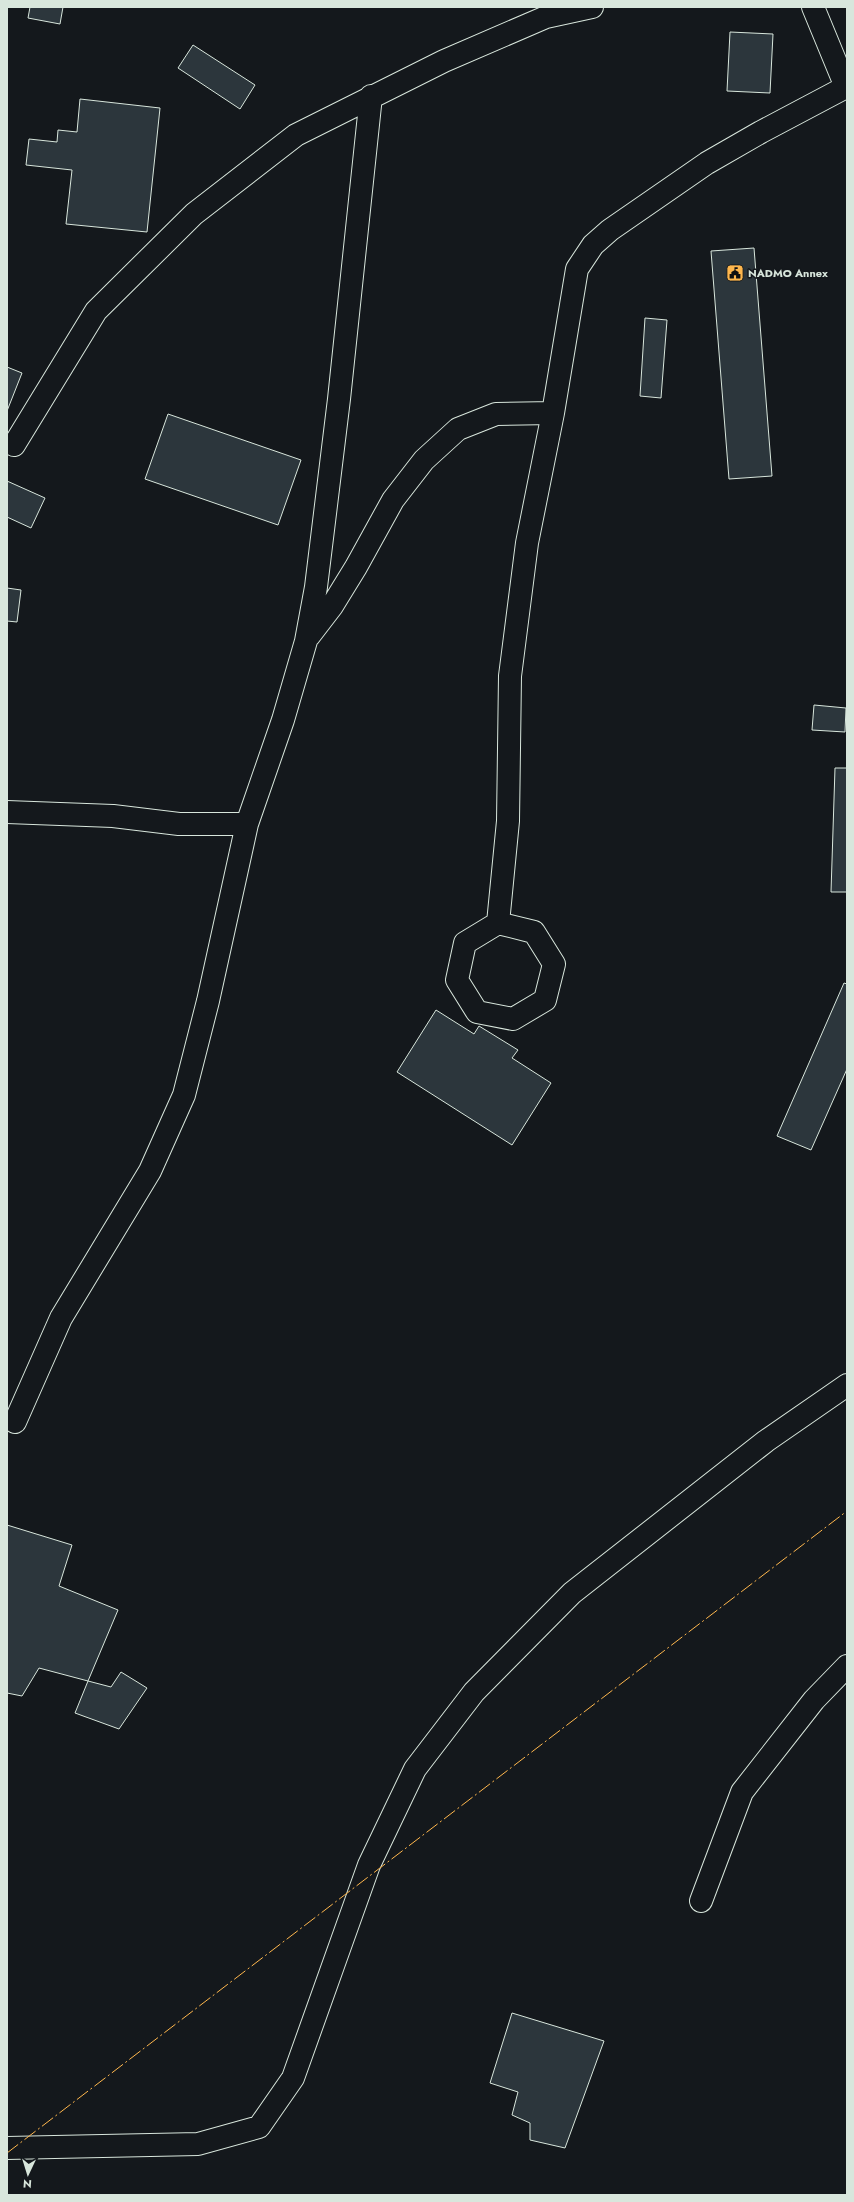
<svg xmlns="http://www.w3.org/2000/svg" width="854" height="2202" font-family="Jost,sans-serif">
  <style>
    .building { fill: #2c363c; stroke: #d8e6dc }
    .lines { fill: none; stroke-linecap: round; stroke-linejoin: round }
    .minor-casing { stroke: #d8e6dc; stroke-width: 24 }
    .minor { stroke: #14181c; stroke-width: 22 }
    .power { stroke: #ffb74d; stroke-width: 1; stroke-dasharray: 14 3 2 3; stroke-linecap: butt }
    .labels { text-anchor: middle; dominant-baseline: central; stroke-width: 3; stroke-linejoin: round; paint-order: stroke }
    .poi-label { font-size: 11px; font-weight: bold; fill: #d8e6dc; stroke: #14181c; text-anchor: start }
  </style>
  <rect width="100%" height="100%" fill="#14181c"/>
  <path class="building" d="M30 7H63L60 24 28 18Z
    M730 32 773 34 770 93 727 91Z
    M193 45 255 85 240 109 178 68Z
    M80 99 160 108 147 232 66 224 72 170 26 165 29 139 57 142 58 130 77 132Z
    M754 248 772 476 729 479 711 251Z
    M645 318 667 320 661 398 640 396Z
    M7 367 22 373 7 411Z
    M168 414 301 460 278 525 145 479Z
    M7 481 45 498 31 528 7 517Z
    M7 588 21 590 17 622 7 621Z
    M814 705 846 708 845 732 812 730Z
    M835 768H847V892H831Z
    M844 983 847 984V1069L811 1150 777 1136Z
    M436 1010 474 1034 479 1026 518 1050 512 1058 551 1083 512 1145 397 1072Z
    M7 1525 72 1545 59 1586 118 1610 88 1681 39 1668 22 1696 7 1693Z
    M121 1672 147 1688 119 1729 75 1713 88 1681 111 1687Z
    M512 2013 604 2041 565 2148 530 2140V2123L512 2115 518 2092 490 2083Z"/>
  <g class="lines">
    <g class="minor-casing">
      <path id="minor" d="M14 445 96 311 194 214 296 135 444 61 546 17 592 7
        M309 636 332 606 356 567 393 500 424 460 458 429 496 414 553 413
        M7 812 113 816 179 824H247L283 720 306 641 316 587 339 399 371 96
        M498 923 508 821 510 676 527 543 553 413 577 269 593 245 610 230 707 163 761 132 846 87 813 7
        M498 923 534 932 554 964 545 1000 513 1019 477 1012 457 980 465 943Z
        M15 1422 61 1318 150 1171 184 1095 208 1001 247 824
        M701 1901 742 1792 814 1700 847 1666
        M7 2148 198 2144 259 2127 293 2078 369 1865 415 1769 474 1692 572 1593 766 1441 847 1385"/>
    </g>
    <use href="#minor" class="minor"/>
    <path class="power" d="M7 2153 847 1511"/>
  </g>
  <defs>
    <g id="civic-square" transform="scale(0.9)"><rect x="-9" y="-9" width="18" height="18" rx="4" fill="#ffb74d" stroke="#14181c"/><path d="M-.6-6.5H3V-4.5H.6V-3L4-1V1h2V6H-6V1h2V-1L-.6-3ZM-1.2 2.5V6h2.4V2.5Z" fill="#111"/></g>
  </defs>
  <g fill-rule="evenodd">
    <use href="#civic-square" x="735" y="273"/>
  </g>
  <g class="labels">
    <g class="poi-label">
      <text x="748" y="273">NADMO Annex</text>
    </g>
  </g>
  <rect width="854" height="2202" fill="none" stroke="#d8e6dc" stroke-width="16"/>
  <g transform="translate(28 2174) rotate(184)" stroke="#14181c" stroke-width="3" paint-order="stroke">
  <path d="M0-3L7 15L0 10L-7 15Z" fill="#d8e6dc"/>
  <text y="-6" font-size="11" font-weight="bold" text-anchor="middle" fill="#d8e6dc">N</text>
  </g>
</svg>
